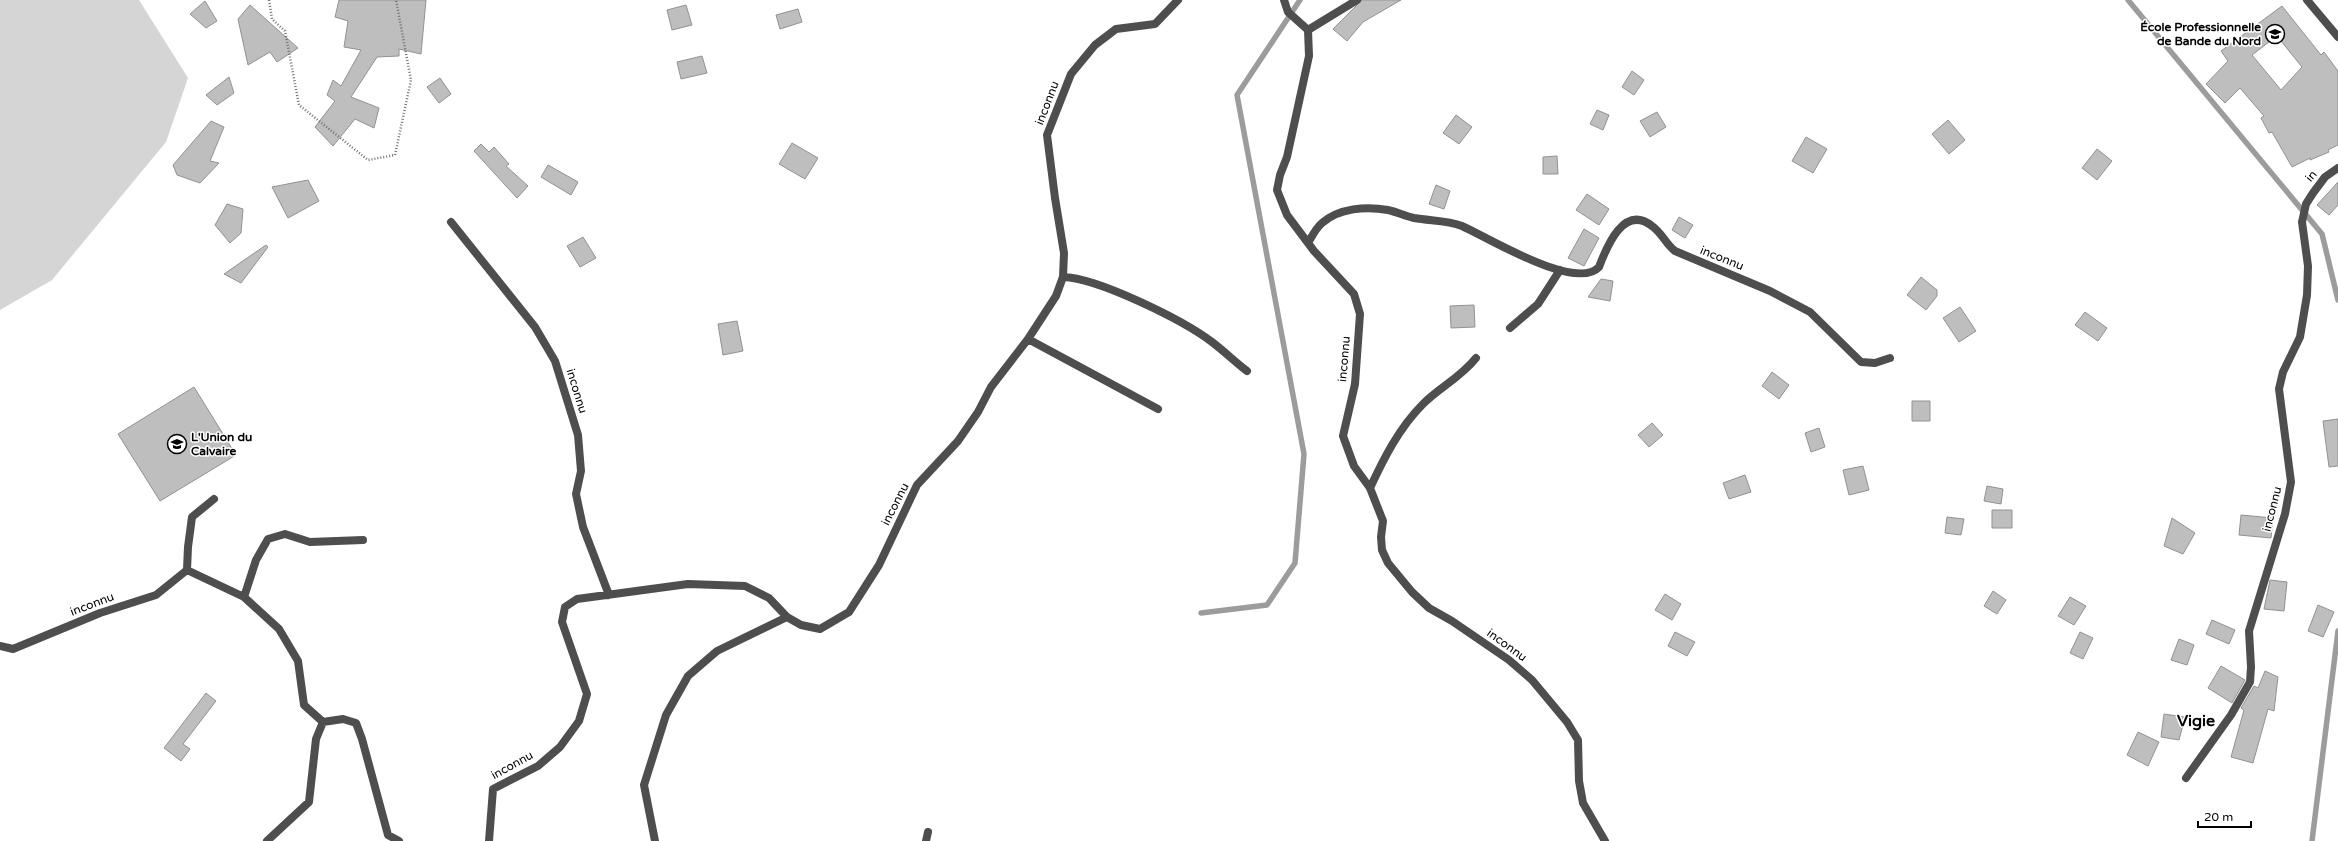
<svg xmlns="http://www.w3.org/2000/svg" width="2338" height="841" font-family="'Varela Round',sans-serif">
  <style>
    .green { fill: #d5d5d5 }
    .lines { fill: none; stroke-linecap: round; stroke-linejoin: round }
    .stream { stroke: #9c9c9c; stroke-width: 5.5 }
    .building { fill: #bebebe; stroke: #929292; fill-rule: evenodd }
    .path { stroke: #707070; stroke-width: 2.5; stroke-dasharray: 1 2; stroke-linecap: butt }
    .minor { stroke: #4e4e4e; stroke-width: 8 }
    .tertiary { stroke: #4e4e4e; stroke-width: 8 }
    .labels { text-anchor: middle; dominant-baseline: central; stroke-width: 3; stroke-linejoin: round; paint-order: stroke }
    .poi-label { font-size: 12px; font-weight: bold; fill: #000; stroke: #fff; text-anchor: end }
    .street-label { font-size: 12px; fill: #000; stroke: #fff }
    .district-label { font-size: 16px; font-weight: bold; fill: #000; stroke: #fff }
  </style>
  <rect width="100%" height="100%" fill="#fff"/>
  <path class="green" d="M0 0H139L188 78 166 142 52 280 0 310Z"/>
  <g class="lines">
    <path class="stream" d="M2128 0 2322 234 2338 300
      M1201 613 1267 605 1295 563 1304 454 1237 95 1300 0
      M2312 841 2338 631"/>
  </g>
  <path class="building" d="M339 0H426L421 54 399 49V56L377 57 351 97 379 108 374 128 355 119 333 146 315 127 335 101 327 95 333 80 341 86 361 50 344 47 348 21 335 17Z
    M1362 0H1401L1363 22 1347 41 1333 29Z
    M205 1 217 21 206 28 190 14Z
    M250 5 298 48 277 62 270 52 248 65 238 19Z
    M686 5 692 25 672 30 667 10Z
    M2282 6 2321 55 2324 52 2338 71V145L2328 150 2329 152 2310 160V158L2292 167 2272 132 2269 133 2261 118 2264 116 2240 88 2225 103 2206 84 2228 61 2221 51ZM2277 36 2302 67 2281 90 2252 55Z
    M798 9 802 22 780 29 776 15Z
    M702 56 707 73 681 79 677 62Z
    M1632 71 1644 80 1634 95 1622 87Z
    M229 77 234 93 217 105 206 95Z
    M440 78 451 94 439 103 427 87Z
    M1597 110 1609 115 1603 130 1590 124Z
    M1657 112 1666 127 1650 137 1640 121Z
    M1456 115 1472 127 1459 144 1443 133Z
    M1948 120 1965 140 1949 154 1932 134Z
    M211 121 224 127 210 161 219 163 200 183 177 175 173 165Z
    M1806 137 1827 149 1813 173 1792 161Z
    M792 143 818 158 805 179 779 164Z
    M481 144 489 152 494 147 509 164 506 166 528 186 517 198 474 151Z
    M2097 149 2112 161 2097 180 2082 168Z
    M1557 156 1558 174H1543V157Z
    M548 165 578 182 571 195 541 177Z
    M308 180 319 201 288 218 272 187Z
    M2338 182V205L2329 215 2317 205Z
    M1436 185 1450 191 1444 209 1429 204Z
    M1587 194 1609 209 1599 225 1576 210Z
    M227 204 243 209 241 233 230 243 215 225Z
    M1679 217 1693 225 1685 238 1672 230Z
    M1584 229 1599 238 1584 266 1568 258Z
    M583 237 596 258 580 267 567 246Z
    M266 245 268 247 241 283 224 274Z
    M1921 277 1937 290V296L1926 310 1907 295Z
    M1601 279 1613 281 1610 301 1588 297Z
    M1474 305 1475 327 1451 328 1450 306Z
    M1960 307 1976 331 1959 342 1943 318Z
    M2085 312 2107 328 2098 341 2075 325Z
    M737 321 743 351 723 355 718 324Z
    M1772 372 1789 385 1779 399 1762 386Z
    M194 387 236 455 160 501 118 434Z
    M1912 401H1930V421H1912Z
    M2338 419V466L2329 467 2323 421Z
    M1652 423 1663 435 1649 447 1638 435Z
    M1819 428 1825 447 1811 452 1805 433Z
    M1863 466 1869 490 1849 495 1843 470Z
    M1745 475 1751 492 1729 499 1723 483Z
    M1987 486 2003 489 2001 504 1984 501Z
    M1992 510H2012V528H1992Z
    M2241 515 2273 518 2271 538 2239 535Z
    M1947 517 1964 519 1961 535 1945 533Z
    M2172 518 2195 533 2183 554 2164 546Z
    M2270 580 2287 582 2284 611 2264 609Z
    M1993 591 2006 600 1997 614 1984 606Z
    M1665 594 1681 604 1672 620 1655 610Z
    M2070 597 2086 606 2074 625 2058 616Z
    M2318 605 2334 612 2323 637 2308 631Z
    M2212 620 2235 630 2229 644 2206 634Z
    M1675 632 1695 642 1687 656 1668 646Z
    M2080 632 2093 638 2083 659 2070 653Z
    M2179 639 2194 645 2187 665 2171 660Z
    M2221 666 2245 680 2232 703 2208 688Z
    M2265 671 2278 677 2274 711 2268 709 2253 763 2231 757 2244 710 2241 708 2254 686 2258 688Z
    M206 693 216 701 183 744 190 749 181 761 164 748Z
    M2164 714 2185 717 2179 740 2161 737Z
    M2138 732 2159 742 2148 766 2127 755Z"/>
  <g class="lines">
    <path class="path" d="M269 0 272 19 285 31 299 105 368 160 395 155 411 80 396 0"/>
    <path class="minor" d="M1284 0 1288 12 1308 30 1309 56 1287 157 1280 175 1277 190 1287 215 1314 251 1354 294 1360 314 1355 384 1343 436 1354 466 1370 488 1383 521 1381 537 1382 550 1388 563 1412 592 1429 608 1452 621 1509 660 1532 680 1567 722 1578 740 1579 781 1583 803 1605 841
      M1308 30 1357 0
      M451 222 535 327 555 361 578 435 581 471 576 494 583 527 609 595
      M1308 243C1312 236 1316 228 1322 223 1339 208 1366 206 1388 210 1397 212 1405 216 1414 218 1431 221 1447 220 1462 226 1487 237 1576 292 1599 267 1607 246 1624 204 1652 226 1662 233 1666 244 1675 251L1770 291 1810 312 1861 362 1875 363 1890 358
      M1063 277C1098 278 1183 320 1212 342 1224 351 1235 362 1247 371
      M1510 328 1538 304 1560 270
      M1028 339 1158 409
      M1370 488C1384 458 1399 428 1423 404 1440 387 1460 378 1476 358
      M187 570 244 597 279 629 298 661 304 705 323 722
      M244 597 256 560 268 539 285 534 310 542 363 540
      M0 646 13 649 100 613 156 595 187 570 188 547 192 517 214 499
      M2186 778 2231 715 2250 682 2251 667 2249 631 2285 514 2291 482 2279 389 2283 372 2300 337 2307 295 2308 266 2302 222 2306 204 2313 193 2325 177 2338 168
      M267 841 309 802 316 739 323 722 343 719 356 723 362 739 388 835 399 841
      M489 841 493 789 538 766 560 747 579 721 587 694 562 622 565 607 577 599 688 584 745 586 769 598 787 617 801 625 820 629 849 612 879 565 917 485 958 441 978 412 991 387 1028 339 1056 296 1063 277 1064 253 1055 198 1047 135 1071 74 1095 45 1116 29 1155 24 1178 0
      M655 841 644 785 666 715 688 676 717 651 787 617
      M926 841 928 832"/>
    <path class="tertiary" d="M2307 0 2338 37"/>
  </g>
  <defs>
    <g id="school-ring" transform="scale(1)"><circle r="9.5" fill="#fff" stroke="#000" stroke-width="1.5"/><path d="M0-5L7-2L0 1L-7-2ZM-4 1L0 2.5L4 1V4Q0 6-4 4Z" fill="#000"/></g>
  </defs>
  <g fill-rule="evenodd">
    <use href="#school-ring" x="2275" y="34"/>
    <use href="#school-ring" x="177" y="444"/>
  </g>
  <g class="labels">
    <g class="poi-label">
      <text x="2261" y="27">École Professionnelle<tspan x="2261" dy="14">de Bande du Nord</tspan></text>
      <text x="191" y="437" text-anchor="start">L'Union du<tspan x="191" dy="14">Calvaire</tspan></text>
    </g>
    <g class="street-label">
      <text transform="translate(1047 103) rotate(-69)">inconnu</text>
      <text transform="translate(2311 176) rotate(-50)">in</text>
      <text transform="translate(1722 258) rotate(22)">inconnu</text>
      <text transform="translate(1344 359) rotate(-85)">inconnu</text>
      <text transform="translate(577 391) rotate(73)">inconnu</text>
      <text transform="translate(895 504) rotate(-63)">inconnu</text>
      <text transform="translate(2272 509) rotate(-76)">inconnu</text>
      <text transform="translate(92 604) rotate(-21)">inconnu</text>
      <text transform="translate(1507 645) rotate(36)">inconnu</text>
      <text transform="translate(512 765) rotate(-29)">inconnu</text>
    </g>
    <g class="district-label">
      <text x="2196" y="721">Vigie</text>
    </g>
  </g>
  <path d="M2198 821v6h53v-6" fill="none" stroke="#000000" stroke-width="2"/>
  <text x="2204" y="821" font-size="12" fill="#000000" stroke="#ffffff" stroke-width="3" paint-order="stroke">20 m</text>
</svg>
